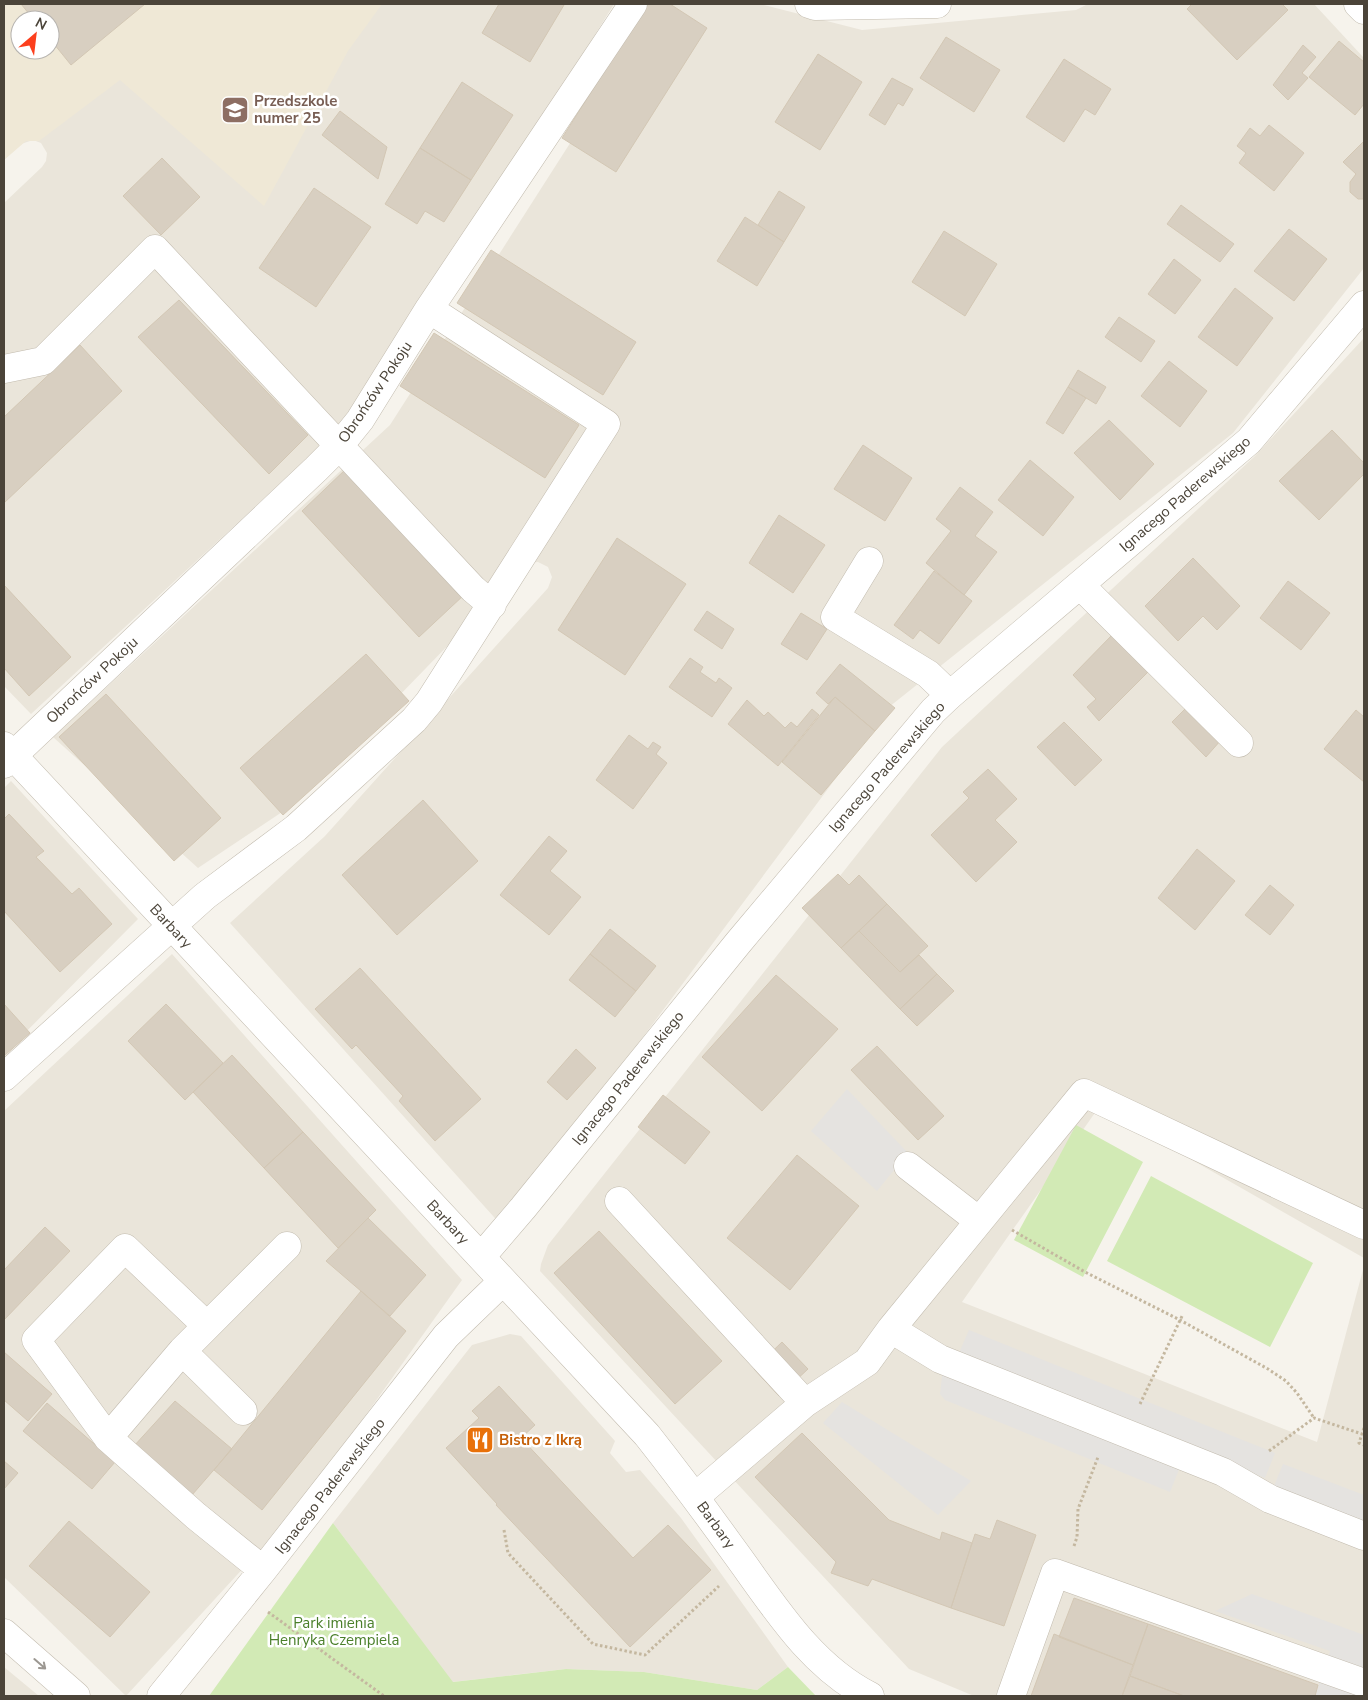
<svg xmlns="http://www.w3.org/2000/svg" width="1368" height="1700" font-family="'Nunito Sans',sans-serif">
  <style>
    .residential { fill: #eae5da; fill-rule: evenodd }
    .education { fill: #efe8d6; fill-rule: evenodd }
    .green { fill: #d2eab5 }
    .parking { fill: #e5e3e0 }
    .building { fill: #d8cfc1; stroke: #d3c7b4 }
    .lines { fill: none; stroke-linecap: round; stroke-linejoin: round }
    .minor-casing { stroke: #c2bbae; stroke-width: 29 }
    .path { stroke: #c4b79f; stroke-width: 3; stroke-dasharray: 2.5 2.5; stroke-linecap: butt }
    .minor { stroke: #fff; stroke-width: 28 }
    .oneway { stroke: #9c9892 }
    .labels { text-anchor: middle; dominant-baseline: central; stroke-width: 5; stroke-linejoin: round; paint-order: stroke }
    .education-label { font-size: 15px; font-weight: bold; fill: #785e54; stroke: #fff; text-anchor: start }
    .street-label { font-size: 15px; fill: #4b4439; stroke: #fff }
    .food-label { font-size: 15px; font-weight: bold; fill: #c56008; stroke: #fff; text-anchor: start }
    .park-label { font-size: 15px; fill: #4a7f2a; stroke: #fff }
  </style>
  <rect width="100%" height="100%" fill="#f6f3ec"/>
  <path class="residential" d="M4 4H614L365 405 31 714 4 686V203L42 167 46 161 47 153 41 143 33 140 21 144 4 160ZM20 20H50V50H20Z
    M659 4H760L862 30 1076 10 1088 4H1314L1364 58V268L1233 433 889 707 502 1226 230 923 325 836 548 588 552 577 548 567 538 562 531 563 524 567 294 804 198 868 53 737 390 425Z
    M1364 338V1258L1099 1107 962 1302 1317 1442 1364 1266V1696H974L909 1669 540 1271 541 1264 548 1245 942 747 1255 456Z
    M11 781 138 919 4 1054V788Z
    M172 954 462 1280 303 1503 126 1696 4 1577V1111Z
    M510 1334 521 1336 615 1441 610 1453 626 1472 640 1470 681 1518 788 1667 757 1690 644 1672 566 1669 452 1682 333 1523 472 1345Z
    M4 1667 39 1696H4Z"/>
  <path class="education" d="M4 4H382L348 51 264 206 120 80 39 141H26L4 160ZM20 20H50V50H20Z"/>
  <path class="green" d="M1076 1125 1143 1162 1083 1277 1014 1240Z
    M1151 1176 1313 1263 1270 1347 1107 1261Z
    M333 1523 453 1682 566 1669 644 1672 757 1690 788 1667 816 1696H209Z"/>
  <path class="parking" d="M847 1089 908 1153 877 1191 811 1131Z
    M969 1330 1275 1453 1265 1478 958 1355Z
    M943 1369 1180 1467 1170 1492 945 1400 940 1394Z
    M842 1402 971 1481 938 1515 823 1423Z
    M1283 1464 1364 1495V1522L1274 1486Z
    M1252 1594 1364 1635V1696H1315L1330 1651 1215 1611Z"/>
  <path class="building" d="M21 4H145L71 65 50 39V20H34Z
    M499 4H562L564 5 530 62 482 33Z
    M647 4H670L707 28 616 172 562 138Z
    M1192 4H1282L1288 10 1237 60 1187 9Z
    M946 37 1000 70 974 112 920 78Z
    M1339 41 1364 62V104L1355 115 1309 77Z
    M1303 45 1316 57 1302 73 1308 78 1288 100 1273 85Z
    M818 54 862 82 820 150 775 122Z
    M1064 59 1111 89 1095 115 1085 109 1064 142 1026 117Z
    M892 78 913 89 903 106 898 103 885 125 869 115Z
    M462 82 513 115 471 180 420 148Z
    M340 111 387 147 378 179 322 135Z
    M1269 125 1304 153 1274 191 1239 163 1246 153 1237 146 1250 128 1260 136Z
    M1364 141V199H1358L1350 192V182L1356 174 1343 162Z
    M420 148 471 180 444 222 425 211 417 224 385 204Z
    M162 158 200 197 161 235 123 196Z
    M314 188 371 227 316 307 259 268Z
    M779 191 805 207 784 242 758 225Z
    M1181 205 1234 244 1220 262 1167 224Z
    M745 217 784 242 757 286 717 261Z
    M1289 229 1327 259 1294 301 1254 271Z
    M944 231 997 264 965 316 912 282Z
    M491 250 636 342 603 395 457 303Z
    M1174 259 1201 280 1175 314 1148 294Z
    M1235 288 1273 318 1237 366 1198 337Z
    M179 300 308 435 269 474 138 337Z
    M1119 317 1155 341 1141 362 1105 337Z
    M434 333 579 425 545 478 400 386Z
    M80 345 122 391 4 503V417Z
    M1169 361 1207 391 1180 427 1141 396Z
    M1078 370 1106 387 1096 404 1068 387Z
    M1068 387 1086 398 1063 434 1046 423Z
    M1109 420 1154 464 1120 500 1074 453Z
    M1332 430 1364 463V474L1319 520 1279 481Z
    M863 445 912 478 885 521 834 489Z
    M1030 460 1074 497 1043 536 998 500Z
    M347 468 465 594 419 637 302 511Z
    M960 487 993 512 975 536 997 552 964 595 926 563 951 531 936 519Z
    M779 515 825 545 793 593 749 563Z
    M617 538 686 584 625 675 558 630Z
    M1193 558 1240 606 1217 630 1203 616 1178 641 1145 606Z
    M934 571 972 601 939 644 920 630 913 639 894 625Z
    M1288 581 1330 613 1301 650 1260 618Z
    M4 585 71 657 29 696 4 668Z
    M707 611 734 629 722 649 694 630Z
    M801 613 827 629 807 660 781 644Z
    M1113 634 1149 671 1099 721 1087 707 1096 699 1073 675Z
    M366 654 409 701 283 815 240 768Z
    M690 658 703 667 700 672 716 683 719 678 732 688 712 717 669 687Z
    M840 664 895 708 875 731 835 697 828 704 816 693Z
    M106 694 221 818 174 861 59 737Z
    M835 697 875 731 821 795 782 762Z
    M747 700 764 716 768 712 785 728 791 722 797 727 812 709 819 715 778 766 728 724Z
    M1189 705 1221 740 1206 757 1172 722Z
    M1356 710 1364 717V782L1324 749Z
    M1064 722 1102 760 1075 786 1037 747Z
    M629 735 648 749 653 742 661 747 656 754 667 763 633 809 596 780Z
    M988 769 1017 799 995 820 1017 842 976 882 931 835 969 798 963 792Z
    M423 800 478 861 397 935 342 875Z
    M9 814 44 851 36 857 72 894 79 888 112 924 60 972 4 911V819Z
    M549 836 567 851 550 871 581 897 549 935 500 895Z
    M1197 849 1235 881 1195 930 1158 898Z
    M838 874 849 885 859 875 887 904 841 948 802 908Z
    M1270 885 1294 905 1270 935 1245 915Z
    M887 904 928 946 900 972 859 931Z
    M610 929 656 966 636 991 590 954Z
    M859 931 900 972 919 955 937 974 900 1009 841 948Z
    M590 954 636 991 615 1017 569 980Z
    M360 968 481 1099 435 1141 399 1101 403 1096 356 1045 352 1049 315 1009Z
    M937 974 954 991 917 1026 900 1009Z
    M776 975 838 1029 762 1111 702 1057Z
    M4 1004 30 1033 4 1056Z
    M166 1004 223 1063 185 1100 128 1041Z
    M877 1046 944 1116 918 1140 851 1070Z
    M576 1049 596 1068 567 1100 547 1082Z
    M232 1055 303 1132 264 1168 193 1092Z
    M663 1095 710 1132 685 1164 638 1127Z
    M303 1132 376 1210 338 1248 264 1168Z
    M797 1155 859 1206 790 1290 727 1238Z
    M368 1218 426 1275 390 1316 326 1261Z
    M45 1227 70 1251 4 1320V1270Z
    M599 1231 722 1361 675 1404 554 1273Z
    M361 1291 406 1331 262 1510 214 1470Z
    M782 1342 808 1369 779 1396 754 1369Z
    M4 1352 52 1394 28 1421 4 1400Z
    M499 1386 535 1425 521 1438 633 1558 668 1525 711 1570 630 1647 496 1505 497 1504 446 1448 479 1418 472 1411Z
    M175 1401 232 1449 192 1495 134 1446Z
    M47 1403 115 1462 92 1489 23 1431Z
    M802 1433 889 1520 940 1540 942 1532 972 1543 951 1608 872 1579 868 1586 831 1573 836 1562 755 1477Z
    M4 1461 18 1473 4 1489Z
    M997 1520 1036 1535 1004 1626 951 1608 975 1534 990 1539Z
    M69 1521 150 1592 110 1637 29 1566Z
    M1074 1598 1148 1624 1133 1665 1059 1637Z
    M1148 1624 1318 1685 1315 1696H1184L1130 1676Z
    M1054 1634 1133 1665 1122 1696H1031Z
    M1130 1676 1184 1696H1122Z"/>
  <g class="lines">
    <g class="minor-casing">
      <path id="minor" d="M809 4 815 6 937 4
        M1358 4 1364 10
        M4 369 43 361 155 249 473 589 492 605
        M869 561 835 617 928 674 950 695
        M1080 585 1239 743
        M4 746 647 1435C677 1473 706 1512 734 1551 773 1604 809 1665 870 1696
        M4 764 316 469 339 446 360 420 429 309 633 4
        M4 1077 205 896 296 828 414 720 429 702 606 424 429 309
        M908 1166 979 1221
        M619 1201 805 1403
        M481 1257 523 1208 738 943 933 711 950 695 1249 441 1364 305
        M207 1326 125 1248 36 1340 108 1438 196 1516 263 1570
        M891 1329 940 1359 1223 1472 1270 1499 1364 1536
        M243 1411 182 1351 287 1246
        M108 1438 182 1351
        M695 1497 805 1403 867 1362 891 1329 1084 1093 1364 1225
        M4 1633 76 1696
        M161 1696 263 1570 446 1336 503 1281
        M1011 1696 1055 1573 1364 1683"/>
    </g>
    <path class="path" d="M1012 1230 1085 1272 1180 1320 1268 1369 1286 1381 1297 1393 1314 1418
      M1140 1404 1183 1314
      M1364 1428 1359 1443 1364 1445
      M1269 1451 1314 1418 1362 1434
      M504 1530 508 1553 593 1644 645 1655 719 1586
      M1074 1546 1077 1537 1078 1509 1098 1457
      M268 1612 384 1696"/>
    <use href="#minor" class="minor"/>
  </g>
  <defs><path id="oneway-shaft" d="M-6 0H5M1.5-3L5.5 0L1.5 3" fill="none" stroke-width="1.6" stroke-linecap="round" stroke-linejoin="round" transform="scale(1.25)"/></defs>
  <use class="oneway" href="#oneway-shaft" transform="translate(40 1664) rotate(41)"/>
  <defs>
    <g id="school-square" transform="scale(1.4375)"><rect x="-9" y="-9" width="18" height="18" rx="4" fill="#8d6e63" stroke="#fff"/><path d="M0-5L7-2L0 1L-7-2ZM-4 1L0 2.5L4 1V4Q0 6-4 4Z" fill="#fff"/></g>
    <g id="restaurant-square" transform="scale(1.4375)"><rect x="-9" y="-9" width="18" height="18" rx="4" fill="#e8710a" stroke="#fff"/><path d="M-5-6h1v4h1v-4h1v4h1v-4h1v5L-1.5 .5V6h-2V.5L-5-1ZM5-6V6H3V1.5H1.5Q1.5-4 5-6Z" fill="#fff"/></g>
  </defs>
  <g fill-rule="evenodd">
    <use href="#school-square" x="235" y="110"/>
    <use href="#restaurant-square" x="480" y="1440"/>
  </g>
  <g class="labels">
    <g class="education-label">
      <text x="254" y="101">Przedszkole<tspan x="254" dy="17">numer 25</tspan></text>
    </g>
    <g class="street-label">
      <text transform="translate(375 392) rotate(-56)">Obrońców Pokoju</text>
      <text transform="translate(1185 494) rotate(-41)">Ignacego Paderewskiego</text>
      <text transform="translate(92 680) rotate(-43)">Obrońców Pokoju</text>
      <text transform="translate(887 767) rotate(-49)">Ignacego Paderewskiego</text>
      <text transform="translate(171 926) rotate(47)">Barbary</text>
      <text transform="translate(628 1078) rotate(-51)">Ignacego Paderewskiego</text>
      <text transform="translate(448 1222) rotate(47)">Barbary</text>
      <text transform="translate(330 1486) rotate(-52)">Ignacego Paderewskiego</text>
      <text transform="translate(716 1525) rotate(54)">Barbary</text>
    </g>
    <g class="food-label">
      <text x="499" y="1440">Bistro z Ikrą</text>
    </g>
    <g class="park-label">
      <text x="334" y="1623">Park imienia<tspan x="334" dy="17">Henryka Czempiela</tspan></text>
    </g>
  </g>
  <rect width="1368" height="1700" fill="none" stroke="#4b4439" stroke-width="10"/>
  <g transform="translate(35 35) rotate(28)"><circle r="24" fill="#ffffff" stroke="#b7b4b0"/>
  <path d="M0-4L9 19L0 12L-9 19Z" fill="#fc3f1d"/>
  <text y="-8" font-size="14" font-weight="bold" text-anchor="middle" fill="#4b4439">N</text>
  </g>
</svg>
